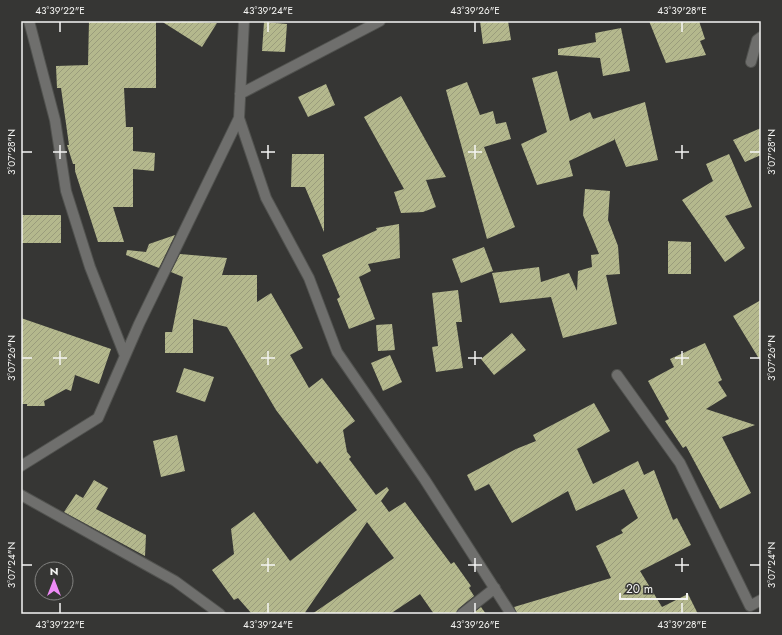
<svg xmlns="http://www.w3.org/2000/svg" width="782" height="635" font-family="Jost,sans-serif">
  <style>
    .building { fill: url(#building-hatch) }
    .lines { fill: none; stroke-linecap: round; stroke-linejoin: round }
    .minor-casing { stroke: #51524f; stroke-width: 12 }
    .minor { stroke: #6f6f6d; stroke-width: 10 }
    .ticks { fill: none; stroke: #f5f5f3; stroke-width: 1.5 }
    .neatline { fill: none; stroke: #f5f5f3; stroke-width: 1.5 }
    .ticks-label { font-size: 10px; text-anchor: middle; fill: #f5f5f3 }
  </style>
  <defs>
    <pattern id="building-hatch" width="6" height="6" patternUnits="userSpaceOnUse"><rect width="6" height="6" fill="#b4b88d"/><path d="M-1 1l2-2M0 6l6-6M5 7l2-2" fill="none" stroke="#9a9c7c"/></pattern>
  </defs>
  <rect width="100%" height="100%" fill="#363634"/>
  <path class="building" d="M89 21H156V88H124L126 127H133V151L155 153 154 171 133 169V207H113L124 242H98L75 171V164H73L67 145H69L61 88H57L56 66 88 65Z
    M161 21H168L217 23 202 47Z
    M480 21H508L511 40 483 44Z
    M649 21H699L705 39 700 41 706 55 666 63Z
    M264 22 287 24 285 52 262 51Z
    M621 28 630 71 603 76 600 58 558 55V49L596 42 595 33Z
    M557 71 570 121 590 112 593 119 645 102 658 160 626 167 614 138V140L569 161 573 176 537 185 521 144 547 132 532 78Z
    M467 82 480 115 493 111 496 124 506 122 511 139 484 147 515 227 487 239 446 90Z
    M326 84 335 105 308 117 298 97Z
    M401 96 446 177 426 180 436 207 423 212 401 213 394 192 404 189 364 117Z
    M761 128V155L745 162 733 140Z
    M292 154H324V232L305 187H291Z
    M729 154 752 207 725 216 745 248 725 262 682 200 713 181 706 164Z
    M585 189 610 191 608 220 618 246 620 274 606 275 617 324 563 338 551 297 500 303 492 273 539 267 541 282 569 273 577 291 578 271 592 267 591 255 599 254 583 215Z
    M21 215H61V243H21Z
    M399 224 400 258 368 264 371 271 359 277 375 319 349 329 337 299 340 297 322 255 377 230 376 228Z
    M175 235 159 268 126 255 127 250 146 252 149 244Z
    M668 241 691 242V274H668Z
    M484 247 493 271 461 283 452 259Z
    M180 254 227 258 222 275H257V302L271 293 303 348 290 355 309 388 322 378 355 421 343 430 347 452 351 457 349 459 376 495 387 487 389 490 381 501 389 512 405 502 451 564 454 562 471 586 469 588 474 596 458 609 456 614H434L420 594 390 614H312L394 558 367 522 304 614H252L238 598 234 600 212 570 234 554 231 529 254 512 290 561 357 510 320 461 317 464 276 410 227 327 193 319V353H165V332H172L183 277 171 272Z
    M458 290 462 322H456L463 368 436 372 432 347 438 346 432 293Z
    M761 300V362L733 316Z
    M21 318 111 349 99 384 75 375 71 391 66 389 44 401 45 406H27V404H21Z
    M392 324 395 350 378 351 376 325Z
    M512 333 526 350 494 375 481 359Z
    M705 343 722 380 718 382 727 396 706 409 755 425 722 437 751 493 720 509 686 446 683 448 665 421 669 419 648 381 674 367 670 359Z
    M390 355 402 382 383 391 371 363Z
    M184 368 214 377 205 402 176 392Z
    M594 403 610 431 577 449 593 484 638 461 644 475 654 470 673 520 677 518 691 545 640 571 662 607 688 594 698 614H517L514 607 611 578 596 546 623 533 621 530 638 518 624 489 576 511 568 491 512 523 489 484 475 491 467 475 516 449 536 441 533 435Z
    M177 435 185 471 161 477 153 441Z
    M94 480 108 488 96 509 146 535 145 556 64 512 76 494 83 498Z
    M481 607 486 614H472Z"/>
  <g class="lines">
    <g class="minor-casing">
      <path id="minor" d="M29 21 55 120 66 191 90 267 125 356
        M751 62 757 40 761 37
        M240 94 380 21
        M239 118 266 198 309 278 337 352 425 480 511 614
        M617 375 680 463 750 606 761 600
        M21 466 98 418 139 324 239 118 244 21
        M21 495 175 581 220 614
        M462 614 495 588"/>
    </g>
    <use href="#minor" class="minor"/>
  </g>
  <path class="ticks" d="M60 22V32M268 22V32M475 22V32M682 22V32M60 145V159M268 145V159M475 145V159M682 145V159M22 152H32M53 152H67M261 152H275M468 152H482M675 152H689M750 152H760M60 351V365M268 351V365M475 351V365M682 351V365M22 358H32M53 358H67M261 358H275M468 358H482M675 358H689M750 358H760M268 558V572M475 558V572M682 558V572M22 565H32M261 565H275M468 565H482M675 565H689M750 565H760M60 603V613M268 603V613M475 603V613M682 603V613"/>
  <rect width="782" height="635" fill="none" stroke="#363634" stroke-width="44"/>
  <g transform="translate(54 581)"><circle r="19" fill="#363634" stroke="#828280"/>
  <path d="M0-3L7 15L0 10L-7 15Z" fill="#ef8bf7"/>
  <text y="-6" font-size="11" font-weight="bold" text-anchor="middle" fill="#f5f5f3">N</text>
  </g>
  <path d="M620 593v6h67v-6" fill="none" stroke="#f5f5f3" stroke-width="2"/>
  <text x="626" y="593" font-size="12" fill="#f5f5f3" stroke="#363634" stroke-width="3" paint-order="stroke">20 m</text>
  <rect x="22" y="22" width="738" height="591" class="neatline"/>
  <g class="ticks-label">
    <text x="60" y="14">43°39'22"E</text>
    <text x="268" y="14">43°39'24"E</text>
    <text x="475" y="14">43°39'26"E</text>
    <text x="682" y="14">43°39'28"E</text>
    <text transform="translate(11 152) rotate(-90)" y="4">3°07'28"N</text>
    <text transform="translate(771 152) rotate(-90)" y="4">3°07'28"N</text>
    <text transform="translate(11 358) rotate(-90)" y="4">3°07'26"N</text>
    <text transform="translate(771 358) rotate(-90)" y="4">3°07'26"N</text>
    <text transform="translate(11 565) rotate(-90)" y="4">3°07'24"N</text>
    <text transform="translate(771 565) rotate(-90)" y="4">3°07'24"N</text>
    <text x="60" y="628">43°39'22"E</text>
    <text x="268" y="628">43°39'24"E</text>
    <text x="475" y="628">43°39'26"E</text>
    <text x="682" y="628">43°39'28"E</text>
  </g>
</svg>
